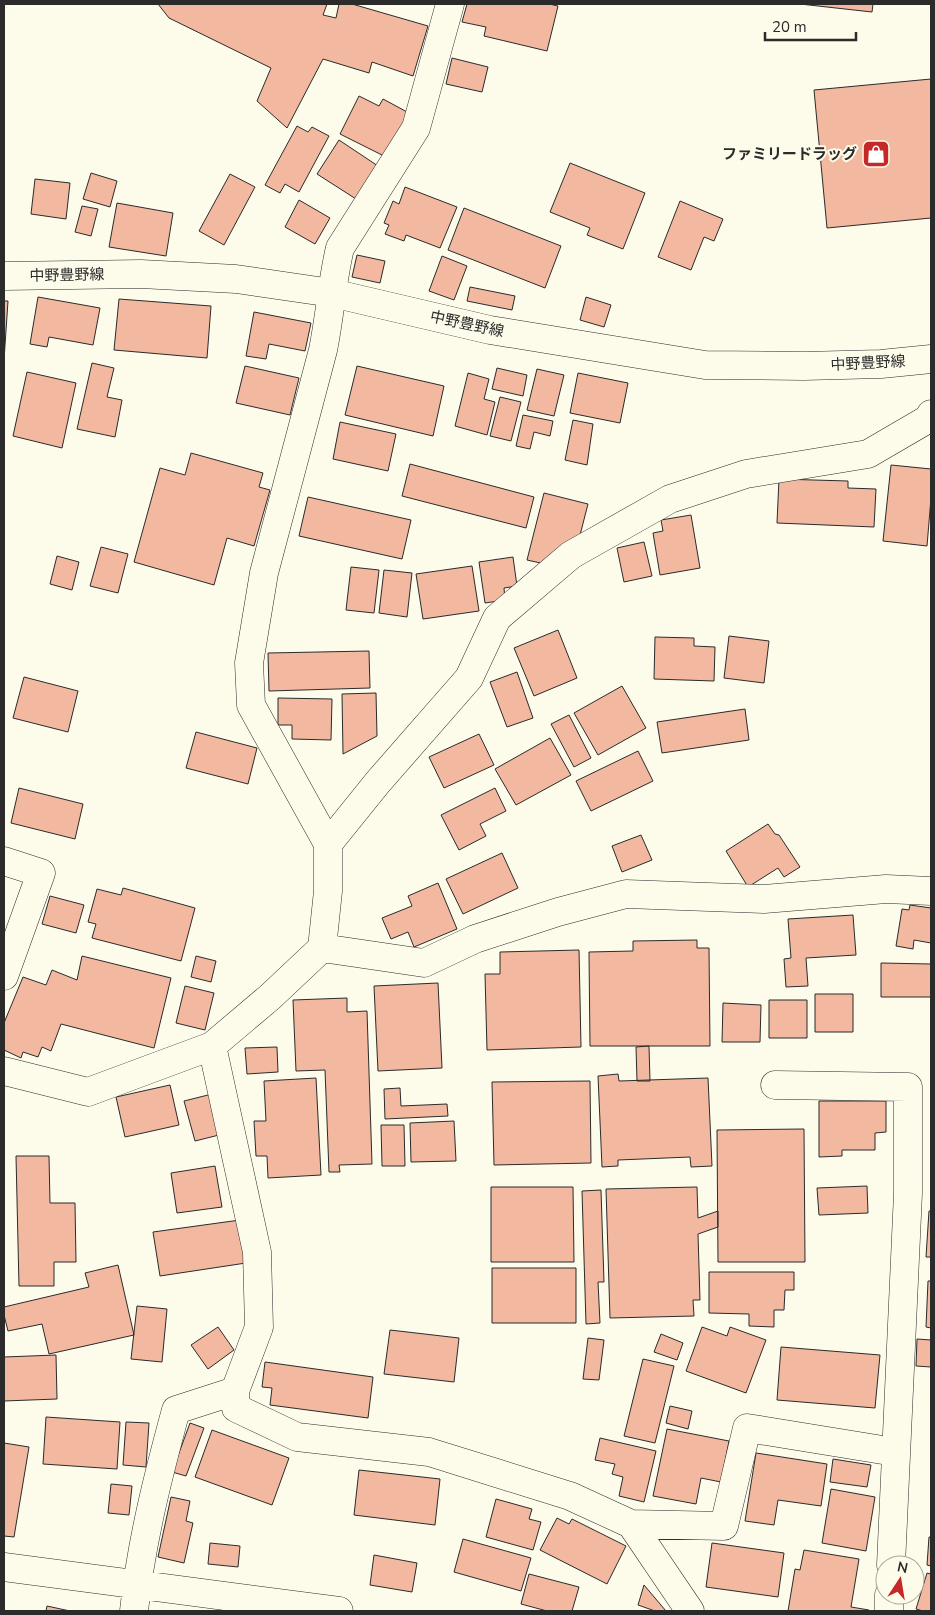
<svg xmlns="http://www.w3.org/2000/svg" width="935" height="1615" font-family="'Nunito Sans','Noto Sans JP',sans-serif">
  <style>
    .building { fill: #f2b8a0; stroke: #2b2b2b }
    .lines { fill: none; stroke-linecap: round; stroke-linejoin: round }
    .minor-casing { stroke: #2b2b2b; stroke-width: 29 }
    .major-casing { stroke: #2b2b2b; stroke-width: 29 }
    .minor { stroke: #fdfbea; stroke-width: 28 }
    .major { stroke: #fdfbea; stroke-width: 28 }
    .labels { text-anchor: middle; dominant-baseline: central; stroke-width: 4; stroke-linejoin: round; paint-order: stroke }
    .poi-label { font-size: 15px; font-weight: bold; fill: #2b2b2b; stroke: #fdfbea; text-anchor: end }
    .street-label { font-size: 15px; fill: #2b2b2b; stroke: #fdfbea }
  </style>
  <rect width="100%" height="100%" fill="#fdfbea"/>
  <path class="building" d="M158 4H327L323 15 336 18 339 4H352L428 26 413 76 372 62 369 73 323 59 287 128 257 101 271 68 169 18Z
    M467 4H549L558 6 547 51 484 36 486 27 462 22Z
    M800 4H873L872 12Z
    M452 58 488 67 482 92 446 84Z
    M931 79V218L827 228 814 90Z
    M359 96 379 106 383 99 409 113 386 157 340 134Z
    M297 126 308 132 312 127 329 136 299 192 285 184 280 193 265 185Z
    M339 140 378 166 356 199 317 174Z
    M570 163 645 193 623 249 587 235 590 228 550 212Z
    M91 173 117 181 110 207 83 199Z
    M230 174 255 187 224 245 199 231Z
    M35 179 70 183 66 219 31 214Z
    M405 187 457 207 440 248 406 235 404 241 385 234 389 225 384 223 393 201 399 204Z
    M299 200 330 218 315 244 285 227Z
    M680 201 723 219 714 241 704 237 691 270 658 257Z
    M117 203 173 213 166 256 109 247Z
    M82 206 98 209 91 236 75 232Z
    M464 208 561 246 545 288 448 250Z
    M357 255 385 261 380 283 352 277Z
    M442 256 467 266 454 300 429 291Z
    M470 287 515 296 512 310 467 301Z
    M38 297 100 308 93 345 49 337 47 347 30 344Z
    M586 297 611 305 604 327 580 320Z
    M119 299 211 306 207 358 114 350Z
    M4 301H8L4 360Z
    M254 312 311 323 305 351 269 344 266 359 246 356Z
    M92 363 114 368 107 397 122 400 115 437 77 429Z
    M245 366 299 378 290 415 236 403Z
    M357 366 444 386 433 436 345 415Z
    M497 368 527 375 523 396 492 389Z
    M537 369 564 375 554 416 527 410Z
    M27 372 76 383 62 448 13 436Z
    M468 373 489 379 484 399 495 402 487 435 455 426Z
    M578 373 628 383 620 423 570 413Z
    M500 397 521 402 511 441 490 436Z
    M523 415 553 421 550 436 534 432 530 449 516 446Z
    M573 420 593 424 587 465 565 460Z
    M340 422 396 434 388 471 333 459Z
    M191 453 263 473 259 487 270 490 254 546 227 538 214 585 134 562 160 468 185 475Z
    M410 464 534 497 526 528 402 496Z
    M891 465 931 469V498L927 546 883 541Z
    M779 479 848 481V488L876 489 874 527 777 523Z
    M544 493 588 504 579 539 545 564 527 560Z
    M308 497 411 520 402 559 299 536Z
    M691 515 700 568 660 575 653 533 663 531 661 520Z
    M644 542 652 576 624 582 617 548Z
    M101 547 128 554 118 593 90 586Z
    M57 556 79 562 72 590 50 584Z
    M513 557 517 586 504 588 505 600 485 603 479 562Z
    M472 566 479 611 423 619 416 574Z
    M351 567 379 570 374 613 346 610Z
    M384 570 412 573 407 617 379 613Z
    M558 630 577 678 534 696 514 648Z
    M729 636 769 641 764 683 724 678Z
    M655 637 694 638V646L715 647 714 681 654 679Z
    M369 651 370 688 269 691 268 653Z
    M517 672 533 718 507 727 490 682Z
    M24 677 78 691 68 732 13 718Z
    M622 686 646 728 598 755 574 713Z
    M376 693 377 736 343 754 342 694Z
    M278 698 332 699 331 740 292 739V725H278Z
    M745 709 749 740 662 753 657 722Z
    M569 715 591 758 574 767 551 724Z
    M196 732 257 748 248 784 186 768Z
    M479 734 494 765 444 788 429 757Z
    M550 738 571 775 516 805 495 769Z
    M638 751 653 781 591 811 576 781Z
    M19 788 83 804 75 839 11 823Z
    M495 788 506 811 480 824 486 836 459 850 441 815Z
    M768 824 775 834 779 835 800 867 784 877 778 868 748 887 726 851Z
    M641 835 652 860 622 872 612 846Z
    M502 853 518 888 463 914 446 879Z
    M438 883 457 929 414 947 408 932 391 939 382 918 412 906 408 896Z
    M123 888 195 908 181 961 92 938 96 924 88 922 97 889 121 895Z
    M50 896 84 905 76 933 42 924Z
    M910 905 931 908V943L914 940 913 949 896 946 902 909 909 910Z
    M853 915 856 955 806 958 808 986 786 987 784 959 791 958 788 919Z
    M697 940V948H709L710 1046H590L589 952 633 951V941Z
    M579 950 581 1047 487 1050 485 974H500V952Z
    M82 956 171 978 154 1048 61 1024 51 1051 42 1047 38 1057 23 1052 21 1058 4 1050V1023L23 977 46 985 52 970 77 980Z
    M196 956 216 961 211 982 191 977Z
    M881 963 931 964V997H881Z
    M438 983 442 1068 378 1071 374 986Z
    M185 986 214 993 205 1030 176 1023Z
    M815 994H853V1032H815Z
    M347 998V1012L367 1011 372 1164 339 1165 340 1172H329L325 1070 296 1071 293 1000Z
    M769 1000H807V1038H769Z
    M723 1003 761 1005 760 1042H722Z
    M649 1046 650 1081H637L636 1047Z
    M277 1047 278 1072 247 1074 245 1048Z
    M618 1074 619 1081 708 1078 712 1166 691 1167 690 1157 618 1160V1166L602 1167 598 1076Z
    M316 1078 321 1175 268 1178 267 1156H256L254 1121H266L264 1081Z
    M590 1081 591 1163 494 1165 492 1082Z
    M170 1085 179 1125 125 1137 116 1097Z
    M400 1088 401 1106 447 1104 448 1116 385 1119 384 1089Z
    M212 1094 223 1134 195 1141 184 1101Z
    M819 1101H886V1132L875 1133V1150H842V1156L819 1157Z
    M454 1121 456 1161 411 1162 410 1123Z
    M381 1125H404L405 1166H382Z
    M804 1129 805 1262H718L717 1130Z
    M16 1156H49L50 1203H75L76 1262H54V1286H19Z
    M215 1166 222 1207 177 1213 171 1173Z
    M867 1186 868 1213 819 1215 817 1188Z
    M491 1187H573L574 1262H491Z
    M697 1187 698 1218 718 1211V1227L698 1234 700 1300H693L694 1316 610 1318 606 1189Z
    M601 1190 604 1282H598L600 1323 586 1324 582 1191Z
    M929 1211H931V1257H926Z
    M240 1220 246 1263 160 1276 153 1232Z
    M118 1265 134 1335 49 1354 42 1324 8 1331 4 1315V1307L89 1287 85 1273Z
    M492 1268H576V1323H492Z
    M709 1272H794V1290H785L784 1310H774V1327L749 1326V1314L709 1313Z
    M928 1281H931V1328L926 1327Z
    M137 1306 167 1309 162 1362 131 1359Z
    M218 1327 234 1350 208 1369 191 1345Z
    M702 1327 727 1336 730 1327 766 1340 746 1393 686 1371Z
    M390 1330 459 1338 454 1382 384 1374Z
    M661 1334 683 1343 677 1360 654 1352Z
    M588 1338 604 1340 599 1380 583 1379Z
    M917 1339 931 1340V1367L916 1366Z
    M4 1344V1357L56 1355 57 1399 4 1401Z
    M781 1347 880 1355 875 1408 777 1400Z
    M643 1359 674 1366 655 1443 624 1436Z
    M265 1362 373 1377 368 1418 270 1405 272 1388 262 1387Z
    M670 1406 692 1411 688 1429 666 1423Z
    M46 1417 120 1422 117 1469 43 1464Z
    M126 1422 149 1423 146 1467 123 1465Z
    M190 1423 204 1428 186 1476 172 1472Z
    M667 1429 729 1441 721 1482 701 1478 696 1504 653 1496Z
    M212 1430 289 1458 272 1505 195 1477Z
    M600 1438 656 1451 644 1502 619 1496 623 1477 612 1474 615 1464 595 1460Z
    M4 1443 29 1447 14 1537 4 1536Z
    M756 1453 827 1464 821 1506 778 1500 774 1525 745 1521Z
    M833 1459 871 1465 867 1487 830 1482Z
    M359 1470 440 1479 435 1525 354 1515Z
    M111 1484 132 1486 129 1515 108 1513Z
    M831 1489 875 1497 866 1551 822 1543Z
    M171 1497 190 1501 186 1521 193 1523 184 1563 158 1557Z
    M496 1499 532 1509 529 1519 541 1522 533 1550 486 1537Z
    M557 1518 569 1524 572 1519 626 1546 607 1584 540 1550Z
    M929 1537H931V1566L927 1565Z
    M463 1539 531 1558 521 1591 454 1572Z
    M210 1543 240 1546 238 1567 208 1564Z
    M712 1543 784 1553 778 1597 706 1587Z
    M804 1550 859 1559 851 1607 869 1610V1611H788L795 1569 800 1570Z
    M374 1555 417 1563 412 1592 370 1585Z
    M927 1573 931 1574V1611H923L916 1609Z
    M529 1574 579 1587 572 1611H547L521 1604Z
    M644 1585 666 1611H655L638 1605Z
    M47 1606 70 1611H46Z"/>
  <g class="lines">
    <g class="minor-casing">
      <path id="minor" d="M450 4 416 128 340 248C332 281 330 316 323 350L264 573 249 663 251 705 328 844V891L322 948 270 997 212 1046 257 1252 259 1327 235 1391 236 1408 297 1437 429 1452 570 1496 631 1524 690 1611
        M328 844 378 782 469 678 497 618 571 555 670 499 746 474 868 454 928 419 931 414
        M4 861 41 873 4 976
        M322 948 424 963 475 939 558 912 626 894 764 899 886 889 931 891
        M4 1071 88 1092 212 1046
        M775 1085 908 1087V1193L891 1565
        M631 1524 724 1526 747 1428 895 1452
        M4 1567 339 1611
        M134 1611C141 1543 158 1476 176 1410L235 1391
        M889 1611V1595"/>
    </g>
    <g class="major-casing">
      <path id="major" d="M4 276 141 274 236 279 332 293 490 330 705 365 804 366 881 364 931 359"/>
    </g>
    <use href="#minor" class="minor"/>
    <use href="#major" class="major"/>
  </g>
  <defs>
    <g id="shop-square" transform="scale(1.4375)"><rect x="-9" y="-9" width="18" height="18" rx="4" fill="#c62828" stroke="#fdfbea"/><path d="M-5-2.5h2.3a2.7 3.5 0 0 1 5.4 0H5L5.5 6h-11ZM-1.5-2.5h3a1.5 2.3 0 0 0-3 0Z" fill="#fff"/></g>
  </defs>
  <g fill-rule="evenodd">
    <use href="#shop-square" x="876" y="154"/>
  </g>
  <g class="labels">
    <g class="poi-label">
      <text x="857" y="154">ファミリードラッグ</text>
    </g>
    <g class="street-label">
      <text transform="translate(67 275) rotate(-1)">中野豊野線</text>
      <text transform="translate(467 324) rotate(12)">中野豊野線</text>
      <text transform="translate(868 363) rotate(-3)">中野豊野線</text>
    </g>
  </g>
  <rect width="935" height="1615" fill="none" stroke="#2b2b2b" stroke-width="10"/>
  <g transform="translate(900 1580) rotate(12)"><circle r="24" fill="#fdfbea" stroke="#a9a89e"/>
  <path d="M0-4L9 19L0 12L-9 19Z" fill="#c62828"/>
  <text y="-8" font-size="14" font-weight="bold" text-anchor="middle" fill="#2b2b2b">N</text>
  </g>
  <path d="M765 32v8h91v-8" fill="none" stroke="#2b2b2b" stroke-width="2.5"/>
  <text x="772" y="32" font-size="15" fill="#2b2b2b" stroke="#fdfbea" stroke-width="4" paint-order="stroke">20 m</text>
</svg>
